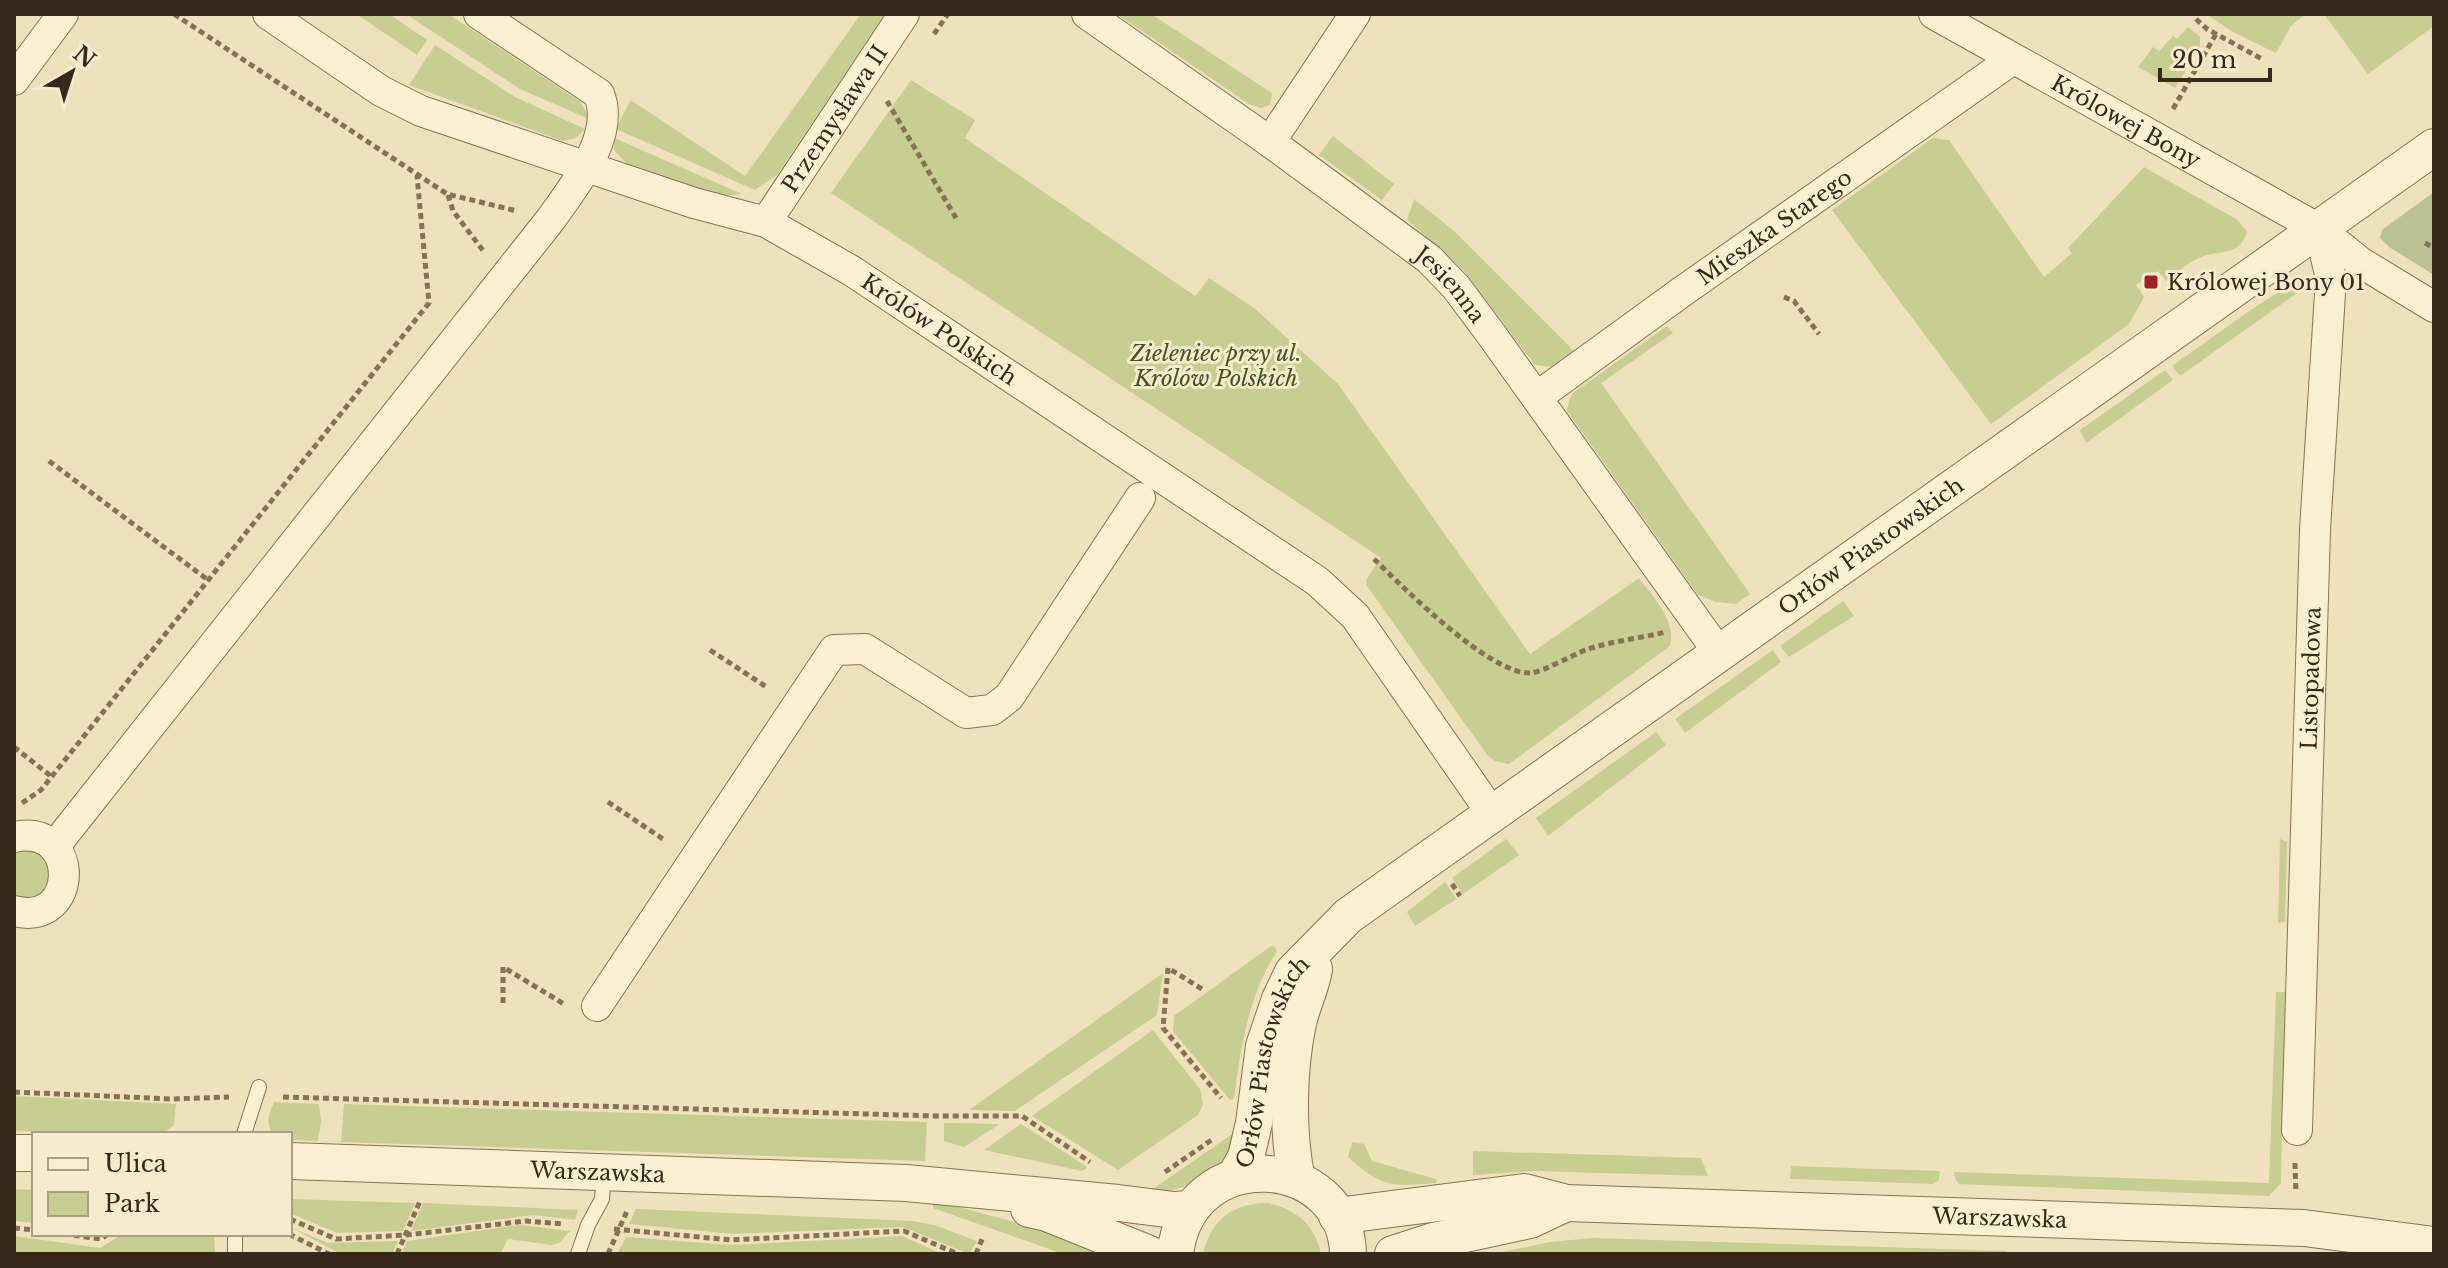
<svg xmlns="http://www.w3.org/2000/svg" width="2448" height="1268" font-family="'Libre Baskerville',serif">
  <style>
    .green { fill: #c6ce91 }
    .cemetery { fill: #bbc291 }
    .lines { fill: none; stroke-linecap: round; stroke-linejoin: round }
    .service-casing { stroke: #887155; stroke-width: 16 }
    .minor-casing { stroke: #887155; stroke-width: 32 }
    .tertiary-casing { stroke: #887155; stroke-width: 38 }
    .path { stroke: #887155; stroke-width: 5; stroke-dasharray: 6 4; stroke-linecap: butt }
    .service { stroke: #faefd0; stroke-width: 14 }
    .minor { stroke: #faefd0; stroke-width: 30 }
    .tertiary { stroke: #faefd0; stroke-width: 36 }
    .poi-dot { fill: #9a2422; stroke: #f7ebcd; stroke-width: 3 }
    .labels { text-anchor: middle; dominant-baseline: central; stroke-width: 6; stroke-linejoin: round; paint-order: stroke }
    .street-label { font-size: 22px; fill: #37291b; stroke: #f7ebcd }
    .poi-label { font-size: 22px; fill: #37291b; stroke: #f7ebcd; text-anchor: start }
    .park-label { font-size: 22px; font-style: italic; fill: #465420; stroke: #f7ebcd }
  </style>
  <rect width="100%" height="100%" fill="#f0e1bd"/>
  <path class="green" d="M356 14H389L427 40 417 55Z
    M406 14H448L581 102 589 119 520 89Z
    M861 14H885L777 175 755 190 616 129 630 101 634 102 745 176Z
    M1117 14H1151L1272 93 1270 105 1261 108 1249 104Z
    M2206 14H2304L2305 15 2291 26 2276 53 2233 32Z
    M2324 14H2434V26L2368 74Z
    M2188 27 2200 37V48L2175 88 2138 67 2153 47 2159 51 2173 36 2177 39Z
    M435 45 515 97 585 129 576 138 563 141 409 85Z
    M911 80 975 120 965 138 1195 296 1209 278 1254 308 1338 384 1530 654 1639 578C1654 599 1676 619 1670 646L1509 764 1495 761 1488 756 1367 586 1366 580 1381 558 831 193Z
    M1333 136 1394 184 1382 200 1319 155Z
    M614 138 742 194 722 196 628 165 614 150Z
    M1933 138 1949 140 2044 277 2072 253 2068 248 2144 167 2236 219 2247 231C2240 258 2218 249 2199 258 2187 263 2176 273 2166 281L2158 271 2136 285 2144 297 2129 324 1991 424 1832 210Z
    M1414 199 1453 230 1574 351 1552 367 1535 365 1463 270 1407 220Z
    M2296 281 2310 284 2180 376 2172 366 2252 309Z
    M1667 326 1673 333 1601 383 1750 594 1736 604 1716 602 1698 595 1567 411 1569 400 1573 393Z
    M2165 370 2173 380 2086 443 2080 430Z
    M1843 601 1854 616 1789 657 1780 646Z
    M1773 650 1781 662 1685 733 1675 719Z
    M1656 732 1666 745 1548 836 1536 818Z
    M1506 839 1519 855 1463 894 1452 878Z
    M2280 839 2287 842 2285 922 2278 923Z
    M34 845 52 862 45 892 36 898 14 897V847Z
    M1445 882 1456 899 1415 926 1407 912Z
    M1271 946 1275 947 1277 951C1248 997 1241 1047 1234 1099L1230 1100 1173 1031 1174 1016Z
    M1163 973 1157 1015 1015 1111 969 1110Z
    M2276 992H2285L2281 1183 2269 1196 1959 1184 1955 1179 1954 1172 2269 1183Z
    M1153 1030 1200 1089 1203 1105 1198 1115 1118 1170 1032 1116Z
    M14 1096 176 1104 174 1125 162 1134 14 1131Z
    M274 1102 319 1104 321 1122 318 1141 290 1140V1134H273C265 1123 269 1114 274 1102Z
    M344 1104 927 1122 925 1161 341 1142Z
    M944 1123 1000 1124 964 1147 944 1141Z
    M1021 1124 1086 1166V1169L1082 1171 984 1150Z
    M1238 1130C1230 1171 1186 1193 1147 1193Z
    M1352 1142 1364 1144 1372 1161 1436 1179 1437 1183C1392 1186 1383 1189 1348 1157Z
    M1473 1151 1701 1158 1708 1176 1533 1171 1473 1175Z
    M1791 1166 1940 1171 1939 1180 1932 1184 1790 1179Z
    M14 1189 34 1190V1223L14 1221Z
    M290 1199 415 1203 403 1231 337 1233 290 1213Z
    M933 1200 1096 1244 1093 1254 1058 1252 933 1208Z
    M423 1203 578 1210 575 1220 533 1215 411 1231Z
    M1268 1203C1296 1210 1315 1224 1321 1254H1203C1212 1218 1232 1204 1268 1203Z
    M636 1209 913 1221 934 1225 977 1241 969 1254 903 1227 733 1234 629 1224Z
    M519 1225 570 1231 559 1243 552 1245 508 1239 500 1254H401L407 1241Z
    M290 1227 328 1243 398 1241 392 1254H341Z
    M123 1234H214L215 1254H14V1236L100 1248Z
    M902 1236 942 1254H617L626 1237 732 1245Z
    M1593 1238 2006 1251V1254H1493L1550 1242Z"/>
  <path class="cemetery" d="M2434 192V275L2389 247 2380 238 2382 230Z"/>
  <g class="lines">
    <g class="service-casing">
      <path id="service" d="M244 1134 259 1087
        M235 1234V1254
        M578 1254 588 1225 602 1199 604 1172"/>
    </g>
    <g class="minor-casing">
      <g id="minor">
        <path id="s1" d="M268 14 381 91 421 111 694 203 766 222 852 271 1317 581 1355 616 1493 815"/>
        <path id="s2" d="M1087 14 1270 142 1429 259 1456 287 1491 334 1719 653"/>
        <path id="s3" d="M1934 14 2319 229 2360 262 2434 307"/>
        <path d="M14 80 63 14"/>
        <path d="M1270 142 1355 14"/>
        <path id="s4" d="M766 222 904 14"/>
        <path id="s5" d="M1537 397 1683 291 2013 59"/>
        <path d="M14 837C81 822 80 928 14 911"/>
        <path d="M54 847 551 219C574 186 616 136 599 94L479 14"/>
        <path d="M597 1006 834 650 865 649 966 713 992 710 1009 697 1140 498"/>
        <path id="s6" d="M2297 1130 2315 530 2331 278 2319 229"/>
      </g>
    </g>
    <g class="tertiary-casing">
      <g id="tertiary">
        <path d="M14 1153H34"/>
        <path id="s7" d="M290 1161 906 1183 1118 1203 1174 1210 1191 1209"/>
        <path id="s8" d="M1235 1177 1246 1157 1254 1123 1264 1046 1280 999 1293 972 1348 916 2434 147"/>
        <path d="M1297 1180C1287 1134 1288 1070 1298 1023 1302 1005 1311 988 1314 969"/>
        <path d="M1029 1209 1047 1213 1149 1254"/>
        <path id="s9" d="M1337 1216 1524 1192 1566 1203 2304 1228 2434 1245"/>
        <path d="M1175 1254C1189 1140 1346 1154 1348 1254"/>
        <path d="M1393 1254 1433 1241 1530 1220 1566 1203"/>
      </g>
    </g>
    <path class="path" d="M174 14 447 194 517 211
      M2196 19 2207 29 2262 59
      M934 34 948 14
      M887 101 956 218
      M2173 109 2216 34
      M448 195 453 211 485 253
      M2425 243 2434 248
      M1784 297 1794 301 1819 334
      M49 461 208 580
      M1374 559C1403 587 1490 675 1531 673 1543 672 1574 654 1588 649 1613 641 1641 638 1666 632
      M710 650 768 688
      M14 747 52 777
      M608 802 666 841
      M22 803 41 790 429 303 417 176
      M1452 884 1460 896
      M1202 989 1168 968 1163 1028 1221 1098
      M503 1003V967L564 1004
      M14 1092 172 1099 229 1097
      M283 1097 935 1116H1022L1090 1162
      M2295 1163 2296 1193
      M1165 1172 1213 1139
      M290 1219 336 1239 406 1235 526 1221 564 1224
      M14 1228 34 1230
      M614 1229 731 1240 904 1231 958 1254
      M64 1234 101 1239 108 1234
      M289 1234 329 1254
      M397 1254 420 1201
      M608 1254 627 1211
      M976 1254 983 1237"/>
    <use href="#service" class="service"/>
    <use href="#minor" class="minor"/>
    <use href="#tertiary" class="tertiary"/>
  </g>
  <rect class="poi-dot" x="2143" y="274" width="16" height="16" rx="4"/>
  <g class="labels">
    <g class="street-label">
      <text stroke="none"><textPath href="#s4" startOffset="124">Przemysława II</textPath></text>
      <text stroke="none"><textPath href="#s3" startOffset="220">Królowej Bony</textPath></text>
      <text stroke="none"><textPath href="#s5" startOffset="292">Mieszka Starego</textPath></text>
      <text stroke="none"><textPath href="#s2" startOffset="454">Jesienna</textPath></text>
      <text stroke="none"><textPath href="#s1" startOffset="748">Królów Polskich</textPath></text>
      <text stroke="none"><textPath href="#s8" startOffset="934">Orłów Piastowskich</textPath></text>
      <text stroke="none"><textPath href="#s6" startOffset="452">Listopadowa</textPath></text>
      <text stroke="none"><textPath href="#s8" startOffset="122">Orłów Piastowskich</textPath></text>
      <text stroke="none"><textPath href="#s7" startOffset="308">Warszawska</textPath></text>
      <text stroke="none"><textPath href="#s9" startOffset="666">Warszawska</textPath></text>
    </g>
    <g class="poi-label">
      <text x="2167" y="282">Królowej Bony 01</text>
    </g>
    <g class="park-label">
      <text x="1216" y="353">Zieleniec przy ul.<tspan x="1216" dy="25">Królów Polskich</tspan></text>
    </g>
  </g>
  <rect width="2448" height="1268" fill="none" stroke="#37291b" stroke-width="32"/>
  <rect x="32" y="1132" width="260" height="104" fill="#f7ebcd" stroke="#aa9d86" stroke-width="2"/>
  <rect x="48" y="1158" width="40" height="12" fill="#faefd0" stroke="#aa9d86" stroke-width="2"/>
  <text x="104" y="1172" font-size="24" fill="#37291b">Ulica</text>
  <rect x="48" y="1192" width="40" height="24" fill="#c6ce91" stroke="#aa9d86" stroke-width="2"/>
  <text x="104" y="1212" font-size="24" fill="#37291b">Park</text>
  <g transform="translate(72 72) rotate(39)" stroke="#f7ebcd" stroke-width="6" paint-order="stroke">
  <path d="M0-6L14 30L0 20L-14 30Z" fill="#37291b"/>
  <text y="-12" font-size="22" font-weight="bold" text-anchor="middle" fill="#37291b">N</text>
  </g>
  <path d="M2160 68v12h110v-12" fill="none" stroke="#37291b" stroke-width="4"/>
  <text x="2172" y="68" font-size="24" fill="#37291b" stroke="#f7ebcd" stroke-width="6" paint-order="stroke">20 m</text>
</svg>
